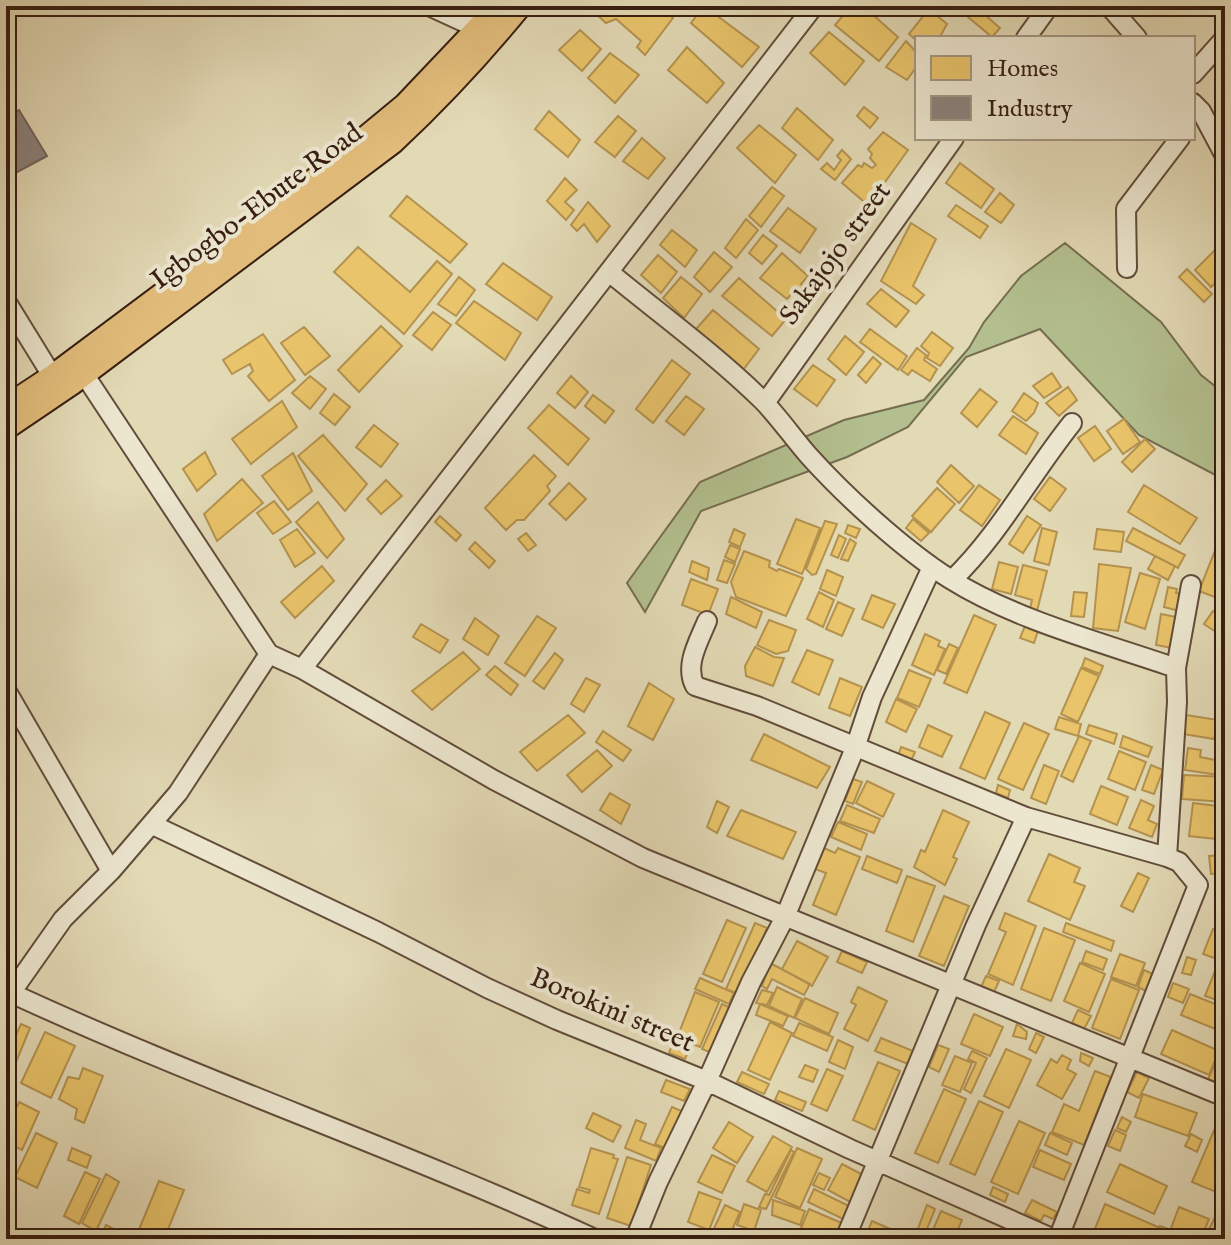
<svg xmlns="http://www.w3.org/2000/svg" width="1231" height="1245" font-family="'IM FELL English',serif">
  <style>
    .green { fill: #b3bf8e; stroke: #756e50; stroke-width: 2 }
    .homes { fill: #e9c46a; stroke: #b4924f; stroke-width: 2 }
    .industry { fill: #8a817c; stroke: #71635c; stroke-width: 2 }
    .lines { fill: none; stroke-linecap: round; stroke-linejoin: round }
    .minor-casing { stroke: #624d3a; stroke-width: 22 }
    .major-casing { stroke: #371e11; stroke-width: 26 }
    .minor { stroke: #ece6cf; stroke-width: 18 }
    .major { stroke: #e1bc7a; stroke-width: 22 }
    .labels { text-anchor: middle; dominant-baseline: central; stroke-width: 8; stroke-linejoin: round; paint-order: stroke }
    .street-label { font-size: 28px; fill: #371e11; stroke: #ece6cf }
  </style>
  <rect width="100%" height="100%" fill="#e2d9b5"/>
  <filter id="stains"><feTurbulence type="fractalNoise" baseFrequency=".0025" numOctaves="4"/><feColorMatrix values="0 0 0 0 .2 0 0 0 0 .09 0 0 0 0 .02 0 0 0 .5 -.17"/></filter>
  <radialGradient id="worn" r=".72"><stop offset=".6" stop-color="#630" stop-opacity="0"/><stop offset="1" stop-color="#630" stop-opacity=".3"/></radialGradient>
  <path class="green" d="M1065 243 1161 322 1201 375 1225 394V480L1139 435 1040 329 966 357 908 427 847 457 701 511 645 612 627 583 700 482 844 420 924 400 969 348 984 322 1021 276Z"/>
  <path class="homes" d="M603 6H658L673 18 645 55 637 47 641 41 616 19 606 23 596 14Z
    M704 6 759 47 742 67 691 23Z
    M851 6H863L898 37 879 61 835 25Z
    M976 7 1000 28 992 37 968 17Z
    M929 9 947 24 941 35 944 38H917V41L909 34Z
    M580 30 601 49 582 71 559 50Z
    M829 32 864 61 845 85 810 53Z
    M906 41 917 53V66L907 80 886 67Z
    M687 47 724 83 707 103 668 70Z
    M610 53 639 75 615 103 588 78Z
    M864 107 878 118 870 128 857 116Z
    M797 108 833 140 818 160 782 128Z
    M549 111 580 140 568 157 535 129Z
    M618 116 636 131 615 157 595 142Z
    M759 125 796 155 775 183 737 148Z
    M883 132 908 150 878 192 888 198 876 212 842 183 858 165 862 167 864 163 872 168 876 165 870 158 872 154 868 149Z
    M642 138 665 158 648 179 623 161Z
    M842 150 851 159 835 180 821 169 827 163 834 170 841 160 837 156Z
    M960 163 994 189 981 208 946 183Z
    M565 178 577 190 565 202 574 210 566 220 547 201Z
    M772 187 784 196 761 227 749 216Z
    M1000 193 1014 205 1001 223 985 212Z
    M407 196 467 244 450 263 390 216Z
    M588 202 610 226 597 242 584 224 577 231 571 225Z
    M956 205 988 226 980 238 948 216Z
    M788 208 816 229 800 253 770 231Z
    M746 219 758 230 736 258 725 248Z
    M911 223 936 239 913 286 924 295 916 304 881 281Z
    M672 230 697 250 685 267 660 245Z
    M763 235 777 246 762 264 749 253Z
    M1225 240V273L1211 287 1195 270Z
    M358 247 410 292 437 261 452 274 404 334 334 272Z
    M714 252 732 267 710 292 694 277Z
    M782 253 808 276 801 284 803 286 797 294 794 291 787 299 760 278Z
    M658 255 677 272 661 293 641 275Z
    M503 263 552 297 537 320 486 284Z
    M1187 269 1212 294 1204 302 1179 277Z
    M459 277 475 290 456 316 438 304Z
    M681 277 702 294 684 318 663 298Z
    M739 278 786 319 772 336 722 296Z
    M881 289 909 311 896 327 867 304Z
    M474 301 521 333 505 360 456 323Z
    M713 310 759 349 743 370 696 329Z
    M433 312 451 325 432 350 413 335Z
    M381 326 402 346 359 392 338 370Z
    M304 327 330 356 305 375 281 343Z
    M870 329 907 356 898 370 860 342Z
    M932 332 953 348 940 366 927 358 929 353 921 346Z
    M263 334 295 380 269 401 248 376 253 371 250 364 232 374 223 360Z
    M845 336 864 352 846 375 828 359Z
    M917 348 926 355 924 360 937 369 930 381 912 370 908 375 901 370Z
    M873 357 881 364 866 383 858 375Z
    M672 360 690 374 653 423 636 409Z
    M813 365 835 380 817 406 794 389Z
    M1052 373 1061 387 1044 398 1033 386Z
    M310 376 326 389 310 409 292 393Z
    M571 376 588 392 575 408 557 393Z
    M1068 387 1077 400 1059 416 1046 403Z
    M980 389 997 402 977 427 961 413Z
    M1024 393 1038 403 1034 413 1026 421 1012 411Z
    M334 394 350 407 335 425 320 413Z
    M593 395 614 411 605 423 585 406Z
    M686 396 704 409 684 435 666 421Z
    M282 401 297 427 251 464 232 439Z
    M549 405 589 439 568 465 528 428Z
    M1013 416 1038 433 1026 454 999 435Z
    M1124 419 1140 442 1123 454 1107 431Z
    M374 425 398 444 381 467 356 447Z
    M1095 426 1111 449 1094 461 1078 438Z
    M323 435 367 484 345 511 298 456Z
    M1145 439 1155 449 1132 472 1122 462Z
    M205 452 216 474 197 491 183 469Z
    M293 453 312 491 288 510 262 476Z
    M534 455 556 476 547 486 550 491 524 520H517L506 530 485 508Z
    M951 465 974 486 959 503 937 482Z
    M1050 477 1066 489 1050 511 1034 499Z
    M242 479 263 503 217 541 204 514Z
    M386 480 402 496 381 514 367 499Z
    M569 483 586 499 566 520 549 504Z
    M979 485 1000 500 982 526 960 510Z
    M1144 485 1197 518 1180 544 1128 512Z
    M937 488 955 504 931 532 912 516Z
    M274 501 291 522 273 534 257 513Z
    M318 502 344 539 327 558 296 522Z
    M440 516 461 535 456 541 435 522Z
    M1027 516 1041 525 1023 553 1009 544Z
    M796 519 820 528 802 574 777 564Z
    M913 519 929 533 921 541 906 528Z
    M825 521 837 524 816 574 812 575 806 569Z
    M848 525 860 529 856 538 845 533Z
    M1042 528 1057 532 1049 565 1034 561Z
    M1133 528 1185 555 1178 568 1126 541Z
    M297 529 315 553 295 567 280 540Z
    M734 529 745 534 740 547 729 542Z
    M1097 529 1124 532 1121 552 1094 549Z
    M526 533 536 545 528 551 518 539Z
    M839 535 846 539 838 558 831 555Z
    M850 539 856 543 848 561 841 559Z
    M475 542 495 561 489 568 469 549Z
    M1218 543 1225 546V601L1199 591Z
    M730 545 740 549 735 562 725 557Z
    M744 551 770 561 769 567 777 571 779 569 803 578 786 616 736 597 731 582Z
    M1155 556 1175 566 1168 580 1148 569Z
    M724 560 735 564 727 583 717 580Z
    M692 561 709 568 707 580 689 572Z
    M999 562 1018 567 1011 594 992 589Z
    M1099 564 1131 568 1118 631 1093 628Z
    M1023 565 1047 571 1037 611 1030 609 1032 600 1015 595Z
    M322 566 334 581 295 618 281 602Z
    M827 570 843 577 836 596 820 589Z
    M1140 573 1160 579 1145 629 1125 622Z
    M691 579 718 589 708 615 682 605Z
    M1168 587 1177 589 1176 593 1187 595 1183 612 1164 607Z
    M819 592 834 600 823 627 807 619Z
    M1074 592 1087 593 1084 617 1071 616Z
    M872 595 895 604 883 628 862 619Z
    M731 597 762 612 756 628 726 614Z
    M838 602 854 609 842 636 826 629Z
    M1213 611 1225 619V638L1204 624Z
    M1161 614 1181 618 1172 648 1156 645Z
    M974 615 996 625 967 693 944 683Z
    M537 616 556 628 525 676 505 663Z
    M475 618 499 636 488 655 463 639Z
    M769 620 796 630 788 651 776 654 757 645Z
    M421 624 448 640 440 653 413 637Z
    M1025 626 1038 631 1034 643 1020 638Z
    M925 634 940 641 938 646 945 649 934 675 912 665Z
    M949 644 958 648 946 674 937 670Z
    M755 647 774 657 784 658 773 686 746 676 745 666Z
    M807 650 833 660 819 695 792 682Z
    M463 652 480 669 432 710 412 691Z
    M555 653 563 660 544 689 533 681Z
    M1085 658 1103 666 1100 674 1082 667Z
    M495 666 518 685 511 695 486 675Z
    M1081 668 1099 676 1078 722 1061 714Z
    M909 670 931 679 919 707 897 698Z
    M586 678 600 685 584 712 571 704Z
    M840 678 862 687 850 716 829 708Z
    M649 683 674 699 653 740 628 726Z
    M896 699 917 709 906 732 886 722Z
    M985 712 1010 723 985 779 960 768Z
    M568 715 585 733 537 771 520 752Z
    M1186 715 1218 720 1214 739 1183 734Z
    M1059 717 1081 724 1078 736 1055 729Z
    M1024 723 1049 734 1023 790 998 779Z
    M928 725 952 736 942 757 919 747Z
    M1089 725 1117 734 1114 744 1086 734Z
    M603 731 631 750 623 761 596 742Z
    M764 734 830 767 817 788 751 760Z
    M1079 736 1091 741 1073 782 1061 776Z
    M1123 736 1152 747 1148 757 1120 747Z
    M901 747 915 752 911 761 898 756Z
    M1188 748 1201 750 1200 757 1225 762V776L1185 770Z
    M597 750 612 766 582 792 567 775Z
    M1119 751 1146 762 1135 790 1108 779Z
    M1044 765 1059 771 1046 804 1031 798Z
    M1151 765 1163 770 1154 794 1142 790Z
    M1184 775 1225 777V802L1182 799Z
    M853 779 862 782 853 804 845 801Z
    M867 781 894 794 883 817 856 803Z
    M998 785 1010 790 1008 798 996 793Z
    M1101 786 1128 797 1117 825 1090 814Z
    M610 793 630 805 621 824 600 810Z
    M1141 800 1154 806 1148 820 1157 824 1152 837 1129 828Z
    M717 801 729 807 717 833 707 827Z
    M1193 803 1225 807V840L1189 836Z
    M847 805 880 819 874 833 840 821Z
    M741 810 796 832 783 859 727 836Z
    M943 810 969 822 953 857 957 859 945 885 914 867 921 850 925 852Z
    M838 822 867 834 861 850 831 837Z
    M824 848 835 853 838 848 860 857 836 915 813 905 826 873 815 869Z
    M1049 854 1080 868 1074 882 1085 886 1070 920 1028 901Z
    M1225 855V873L1211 874 1209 856Z
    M867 856 902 870 897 883 862 869Z
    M1138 873 1149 878 1133 912 1121 906Z
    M907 876 935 886 913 942 886 931Z
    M944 896 969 906 944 966 919 956Z
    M1005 913 1036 926 1013 985 988 974 1006 932 999 929Z
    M727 920 746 928 722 982 703 974Z
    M755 923 767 928 739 994 726 989Z
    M1066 923 1114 941 1111 951 1063 932Z
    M1044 928 1075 940 1051 1001 1021 989Z
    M1213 929 1225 933V962L1203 954Z
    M797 941 828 957 812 986 782 969Z
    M842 951 867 962 862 973 837 962Z
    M1086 951 1107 959 1103 970 1082 962Z
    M1120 954 1145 963 1136 986 1111 977Z
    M1187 957 1196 960 1191 975 1182 973Z
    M770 963 810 984 804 995 772 979 767 989 762 986Z
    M1080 963 1105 974 1089 1012 1064 1001Z
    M1144 970 1153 974 1146 991 1138 987Z
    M1215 971 1225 975V1003L1205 996Z
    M986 976 999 981 994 992 981 987Z
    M700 978 734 993 729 1004 695 989Z
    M1111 979 1139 990 1120 1039 1092 1028Z
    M1173 983 1189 989 1183 1003 1168 997Z
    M777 987 802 999 794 1018 769 1006Z
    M858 987 887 1001 868 1041 844 1029 856 1005 851 1002Z
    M762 990 773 993 767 1005 756 1003Z
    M695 992 719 1002 700 1047 677 1038Z
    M1190 994 1225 1008V1033L1181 1015Z
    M805 998 838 1013 829 1034 795 1018Z
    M722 1004 731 1008 712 1053 702 1049Z
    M760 1004 788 1016 783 1026 756 1015Z
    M1078 1010 1091 1016 1084 1029 1072 1023Z
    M974 1014 1003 1027 990 1056 961 1044Z
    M770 1022 792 1033 770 1080 748 1070Z
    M799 1023 833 1037 827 1051 793 1036Z
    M21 1024 30 1028 7 1084 6 1057Z
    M1017 1024 1027 1032 1026 1039 1013 1036Z
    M1172 1030 1219 1051 1209 1075 1161 1054Z
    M45 1032 75 1046 51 1098 21 1083Z
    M1036 1033 1044 1037 1036 1053 1029 1049Z
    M881 1038 913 1051 908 1064 875 1051Z
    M838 1040 853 1047 845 1069 829 1062Z
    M673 1043 689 1049 685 1059 669 1053Z
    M938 1045 949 1049 939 1072 929 1067Z
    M1006 1049 1031 1060 1009 1108 984 1096Z
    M972 1051 987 1058 971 1093 964 1089 976 1063 968 1059Z
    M1221 1052 1225 1053V1087L1208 1079Z
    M1081 1053 1093 1058 1089 1066 1080 1061Z
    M1062 1055 1071 1060 1067 1069 1076 1074 1062 1099 1037 1085 1051 1059 1057 1063Z
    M955 1056 972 1063 960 1092 942 1085Z
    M878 1062 900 1071 875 1130 853 1120Z
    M805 1065 818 1070 813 1082 799 1077Z
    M83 1068 103 1076 84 1123 75 1119 77 1109 59 1099 68 1077 79 1079Z
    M827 1069 843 1076 827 1111 811 1104Z
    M1095 1071 1111 1077 1084 1145 1052 1132 1064 1104 1079 1111Z
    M742 1072 769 1084 764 1094 737 1082Z
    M1137 1072 1149 1078 1139 1098 1127 1092Z
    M666 1080 690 1089 684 1101 661 1092Z
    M944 1089 966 1099 938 1163 915 1153Z
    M779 1091 806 1102 802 1111 775 1100Z
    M1143 1094 1197 1113 1188 1136 1135 1117Z
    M979 1101 1003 1112 975 1175 950 1164Z
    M19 1102 39 1112 22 1150 6 1141V1130Z
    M672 1107 686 1113 670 1150 655 1144Z
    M593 1113 621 1126 613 1142 586 1128Z
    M1122 1117 1131 1122 1126 1132 1117 1128Z
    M636 1120 646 1124 640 1140 661 1148 656 1161 625 1148Z
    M1019 1121 1045 1133 1018 1194 991 1182Z
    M729 1122 753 1137 737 1163 713 1148Z
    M1215 1128 1225 1132V1172L1216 1192 1192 1182Z
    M1115 1130 1126 1135 1120 1151 1108 1146Z
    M36 1133 57 1143 37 1188 15 1177Z
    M1050 1133 1072 1143 1067 1155 1045 1145Z
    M1191 1134 1202 1140 1197 1152 1185 1146Z
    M773 1136 792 1147 767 1192 747 1181Z
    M72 1148 91 1156 87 1168 68 1160Z
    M591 1148 614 1155 613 1158 618 1159 599 1214 572 1205 577 1189 589 1193 590 1190 579 1187Z
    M797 1148 822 1159 800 1208 775 1197Z
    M791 1150 794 1152 766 1209 759 1207 765 1194 769 1195Z
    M1040 1150 1071 1164 1064 1180 1033 1167Z
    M712 1155 735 1166 722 1193 698 1182Z
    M627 1157 651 1165 631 1226 607 1218Z
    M842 1164 865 1176 850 1202 828 1190Z
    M1120 1164 1167 1186 1154 1214 1107 1192Z
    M85 1172 100 1179 79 1224 64 1216Z
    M819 1173 830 1178 824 1190 813 1185Z
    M106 1174 119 1182 96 1231 82 1223Z
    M159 1181 184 1190 164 1239H135Z
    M993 1187 1008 1194 1005 1202 990 1195Z
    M814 1189 849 1206 843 1219 808 1202Z
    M699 1192 721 1200 709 1230 688 1222Z
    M773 1200 805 1211 800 1225 772 1215Z
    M1032 1200 1057 1212 1053 1219 1044 1215 1041 1221 1025 1213Z
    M744 1204 761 1210 754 1231 737 1225Z
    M1105 1204 1158 1227 1152 1239H1112L1094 1231Z
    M725 1205 740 1212 728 1239H709Z
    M927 1205 935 1209 923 1239H914Z
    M1179 1207 1209 1219 1201 1239H1167Z
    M809 1209 844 1224 837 1239H828L801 1228Z
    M941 1211 962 1220 954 1239H929Z
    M1218 1211 1225 1214V1219L1215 1239H1204Z
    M872 1221 911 1238V1239H873L866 1236Z
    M106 1225 121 1233 118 1239H100Z
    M1160 1226 1169 1229 1165 1239H1154Z"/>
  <path class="industry" d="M19 110 47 156 6 178V117Z"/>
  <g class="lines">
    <g class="minor-casing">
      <path id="minor" d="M429 6 479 29
        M1109 6 1137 38
        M1026 38 1049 6
        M1193 74 1225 38
        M1193 103 1201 111 1225 156
        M1127 268 1126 209 1180 138
        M609 272C660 314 715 354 762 400 779 417 793 438 809 456 846 497 904 550 950 579 1015 620 1104 643 1176 668
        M6 301 59 387
        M78 365 269 654 302 669 494 780 643 858 1225 1097
        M765 403 954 138
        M952 580C999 535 1031 474 1072 423
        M707 621C699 641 684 665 695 686L757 706 1026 817 1167 857 1179 862 1198 885 1058 1239
        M302 669 814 6
        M6 690 111 871
        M153 825 378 932 487 988 557 1020 707 1081 850 1149 1054 1239
        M1167 857 1177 702 1176 668 1191 585
        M11 993C203 1082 403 1150 595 1239
        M6 1000 63 919 111 871 178 793 269 654
        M6 1236 12 1239
        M635 1239 658 1182 707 1081 751 982 785 917 855 748 872 697 932 567
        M845 1239 976 925 1026 817"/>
    </g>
    <g class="major-casing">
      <path id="major" d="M6 407 53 376 307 186 405 105 499 6
        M6 428 71 384 393 142C439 99 480 55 520 6"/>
    </g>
    <use href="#minor" class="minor"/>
    <use href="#major" class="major"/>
  </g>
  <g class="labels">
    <g class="street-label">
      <text transform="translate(257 207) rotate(-37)">Igbogbo-Ebute Road</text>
      <text transform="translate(836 254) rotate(-54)">Sakajojo street</text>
      <text transform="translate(612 1011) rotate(23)">Borokini street</text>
    </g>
  </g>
  <rect width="1231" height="1245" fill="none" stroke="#e2d9b5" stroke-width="32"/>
  <rect x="8" y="8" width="1215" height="1229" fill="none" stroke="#371e11" stroke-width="4"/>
  <rect x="16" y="16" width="1199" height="1213" fill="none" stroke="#371e11" stroke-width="2"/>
  <rect x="915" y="36" width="280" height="104" fill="#ece6cf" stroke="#a49683" stroke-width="2"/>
  <rect x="931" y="56" width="40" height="24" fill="#e9c46a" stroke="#a49683" stroke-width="2"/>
  <text x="987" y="76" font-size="24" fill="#371e11">Homes</text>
  <rect x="931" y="96" width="40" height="24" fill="#8a817c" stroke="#a49683" stroke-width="2"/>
  <text x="987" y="116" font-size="24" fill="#371e11">Industry</text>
  <rect width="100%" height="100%" filter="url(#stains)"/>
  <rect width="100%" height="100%" fill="url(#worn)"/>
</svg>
